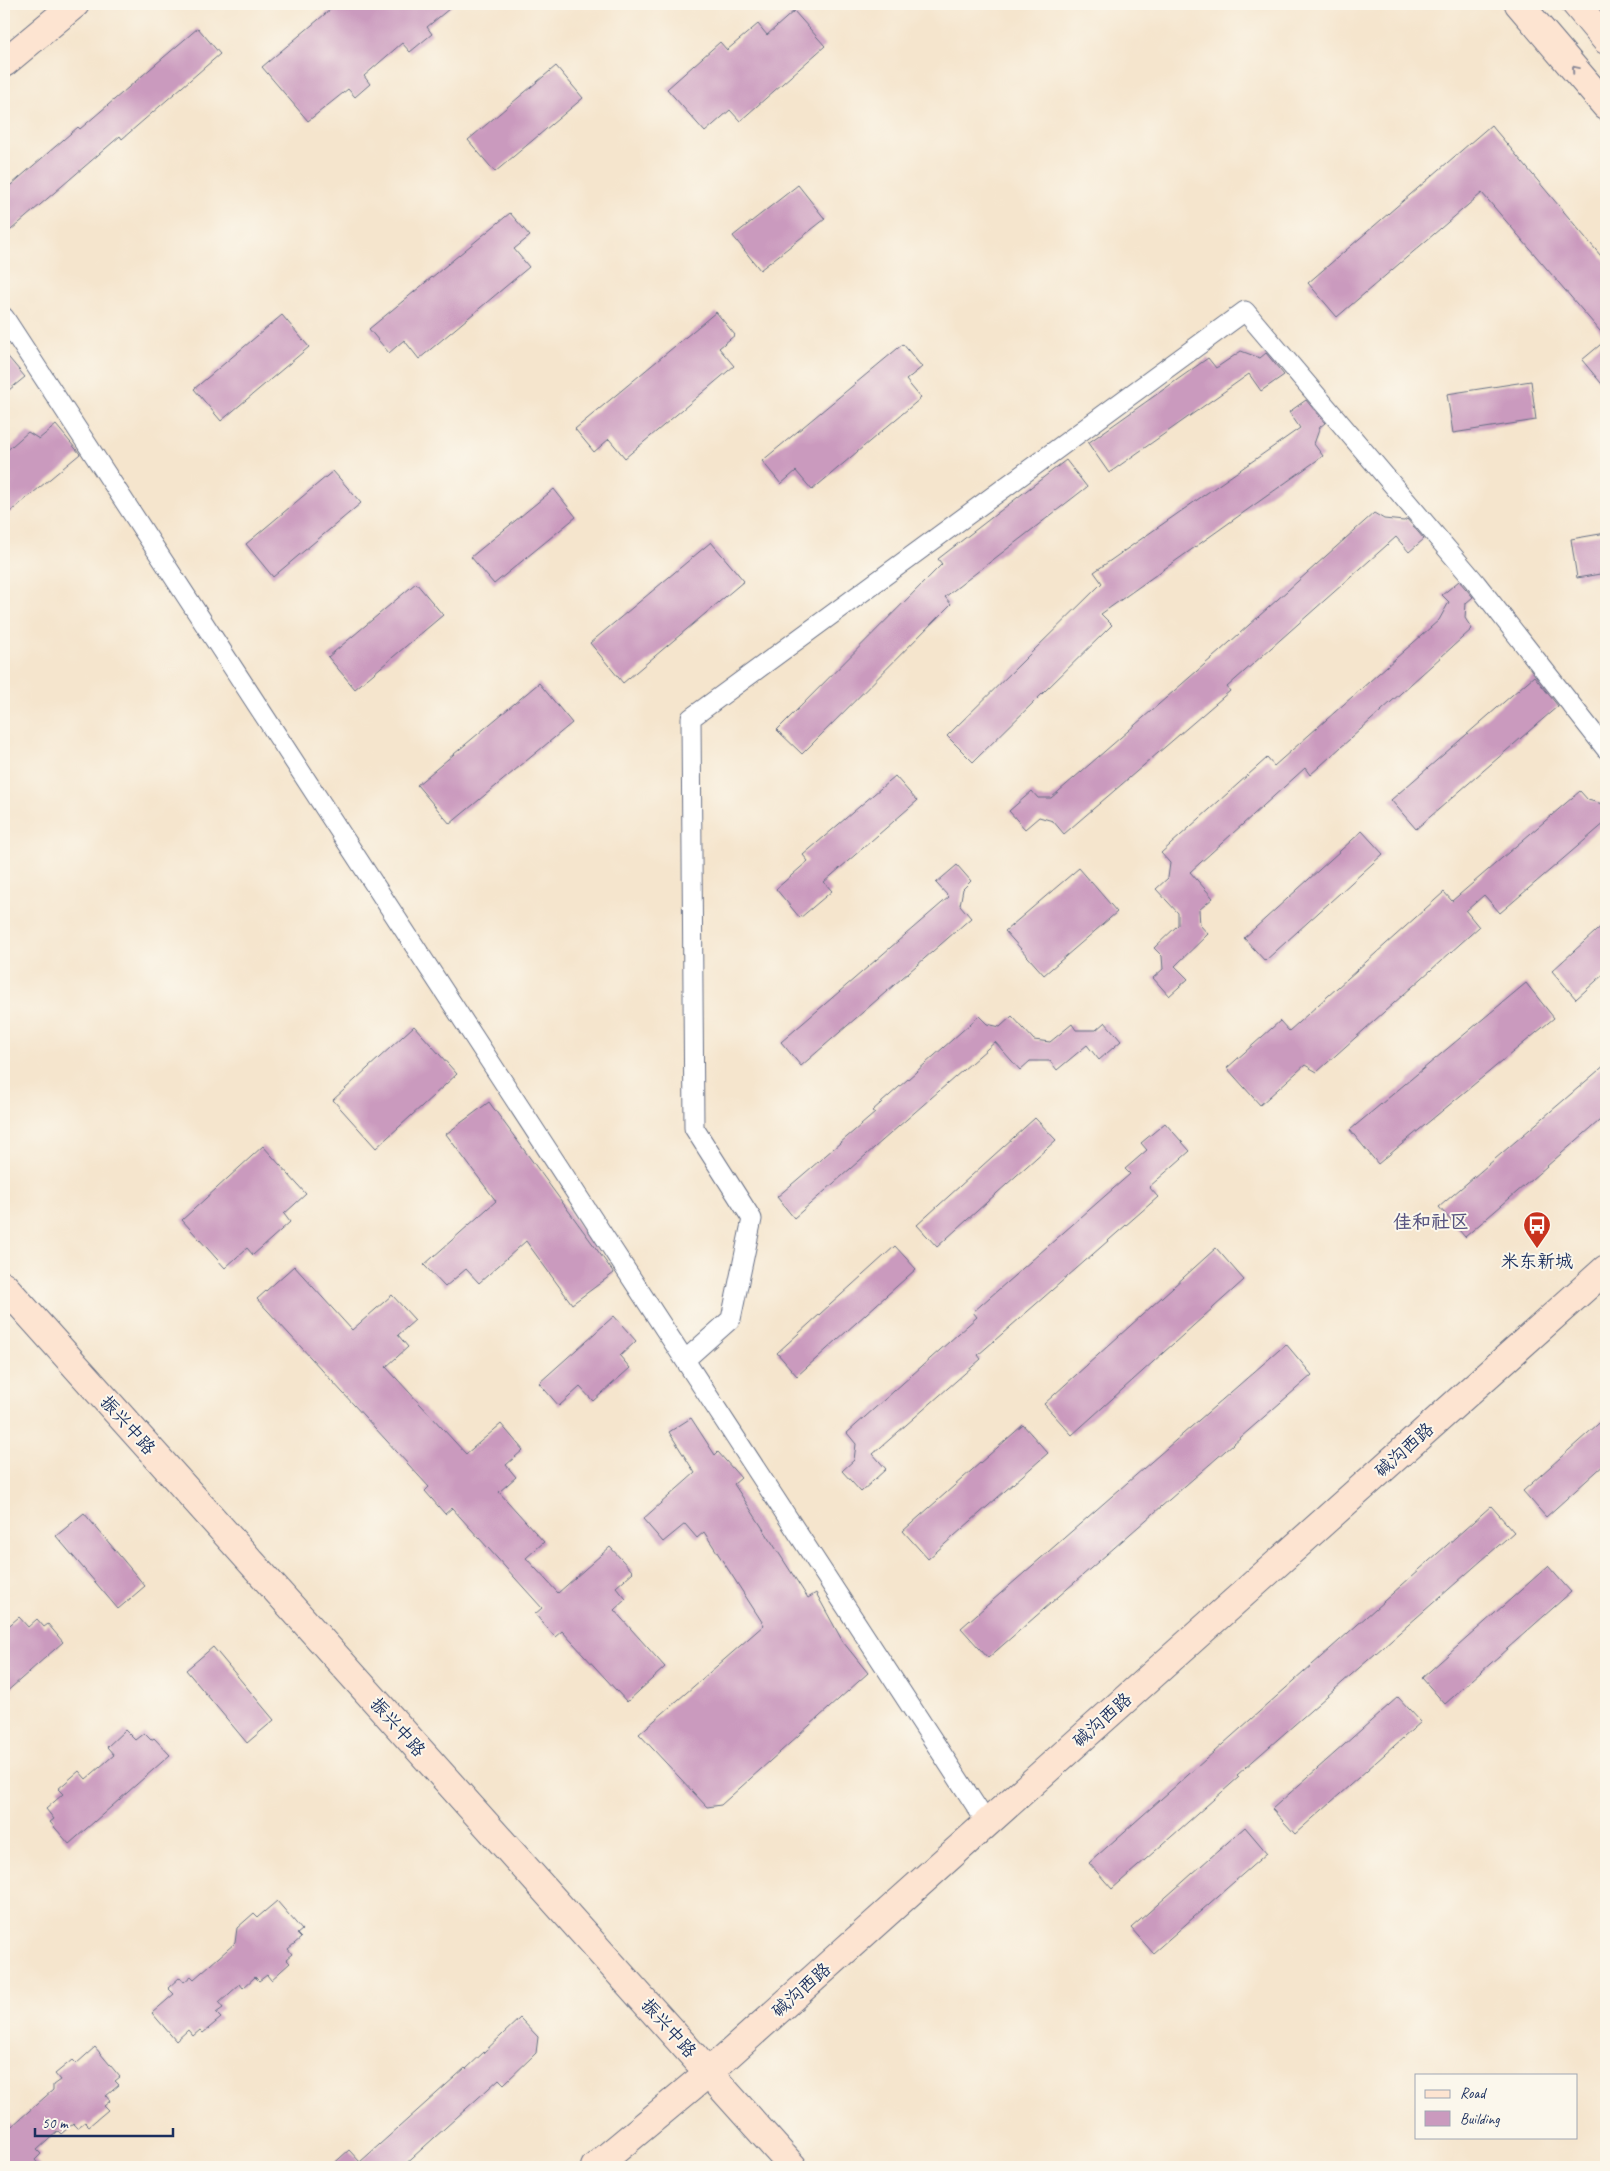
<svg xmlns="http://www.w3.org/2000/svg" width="1610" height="2171" font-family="Caveat,'LXGW WenKai TC',sans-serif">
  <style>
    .building { fill: #ca9abe }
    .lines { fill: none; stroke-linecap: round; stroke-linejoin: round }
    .street-casing { stroke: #676f85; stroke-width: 21 }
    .secondary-casing { stroke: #676f85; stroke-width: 30 }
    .street { stroke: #fff; stroke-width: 19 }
    .secondary { stroke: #fde4d1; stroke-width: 28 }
    .oneway { stroke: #8c8a98 }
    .labels { text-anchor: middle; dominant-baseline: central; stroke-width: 4; stroke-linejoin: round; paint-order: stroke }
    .poi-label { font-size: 18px; fill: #1b2f5e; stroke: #fbf7ec }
    .street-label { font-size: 18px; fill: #1b2f5e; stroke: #fbf7ec }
    .neighbourhood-label { font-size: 19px; font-weight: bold; fill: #585480; stroke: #fbf7ec }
  </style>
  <rect width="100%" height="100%" fill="#fbf7ec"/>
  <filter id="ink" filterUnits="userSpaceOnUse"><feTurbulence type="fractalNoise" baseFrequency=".02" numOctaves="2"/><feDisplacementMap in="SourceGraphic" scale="10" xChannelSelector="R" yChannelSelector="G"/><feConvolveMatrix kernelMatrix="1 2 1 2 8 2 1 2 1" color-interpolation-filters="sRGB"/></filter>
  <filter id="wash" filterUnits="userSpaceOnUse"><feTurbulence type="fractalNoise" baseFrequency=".0096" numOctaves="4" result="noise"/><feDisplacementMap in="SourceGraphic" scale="20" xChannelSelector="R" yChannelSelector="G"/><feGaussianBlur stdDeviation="1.12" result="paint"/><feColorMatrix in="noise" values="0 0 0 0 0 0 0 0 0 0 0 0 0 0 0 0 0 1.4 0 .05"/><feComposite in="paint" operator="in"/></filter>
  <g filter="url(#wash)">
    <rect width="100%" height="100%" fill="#f5e5cd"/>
    <g id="blocks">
      <path class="building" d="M337 4H455L427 27 432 34 410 52 402 43 364 76 370 84 355 97 348 89 308 121 262 67Z
        M794 11 825 46 740 121 730 110 705 132 667 89 720 42 727 50 758 24 767 35Z
        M198 28 220 54 122 139 120 136 4 236V191L78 127 80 129Z
        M556 66 583 98 495 172 468 140Z
        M1491 125 1606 262V338L1482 193 1337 317 1308 283Z
        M798 185 825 219 760 270 733 236Z
        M510 213 530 236 514 249 529 267 419 359 404 340 389 353 369 329Z
        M716 312 735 335 719 348 734 366 625 458 609 439 594 452 575 429Z
        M282 315 309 347 221 421 194 389Z
        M1606 340V389L1582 360Z
        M903 344 922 367 906 380 921 398 812 490 796 471 781 484 762 461Z
        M1241 351 1260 358 1266 353 1284 375 1261 391 1249 374 1109 473 1088 443 1208 358 1216 368Z
        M4 352 25 377 4 394Z
        M1531 381 1536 420 1453 433 1447 394Z
        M1306 400 1325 423 1320 427 1314 444 1323 456 1101 614 1112 625 973 762 947 736 1102 583 1094 572 1300 428 1289 412Z
        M56 425 80 454 4 517V453L28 432 39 439Z
        M1066 460 1087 487 945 597 951 604 802 754 777 730 942 564 938 559Z
        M333 471 361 503 273 577 246 544Z
        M554 489 576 517 494 584 471 557Z
        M1374 513 1384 519 1404 521 1407 519 1424 539 1409 552 1396 537 1227 687 1230 691 1064 834 1053 821 1039 817 1025 829 1009 811 1032 791 1038 798H1051L1220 651Z
        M1606 533V573L1577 578 1571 539Z
        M711 542 744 581 623 683 590 643Z
        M1459 581 1473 597 1466 603 1465 618 1472 629 1310 775 1305 768 1190 872 1213 898 1199 910 1200 925 1208 934 1175 966 1188 979 1169 996 1153 978 1163 969 1162 956 1154 948 1178 925V913L1156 889 1168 878 1170 863 1161 853 1267 758 1274 766 1439 620 1449 602 1442 595Z
        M416 583 443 615 355 689 328 657Z
        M1534 676 1558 706 1416 829 1391 800Z
        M539 683 572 723 450 824 417 785Z
        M895 776 917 801 824 882 832 891 800 918 776 889 808 861 803 855Z
        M1580 791 1588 800 1606 805V822L1500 913 1484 895 1466 911 1479 927 1317 1072 1305 1065 1260 1105 1227 1068 1280 1021 1289 1031 1444 892 1452 901Z
        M1362 831 1383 854 1265 961 1244 938Z
        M957 865 971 881 963 889 960 905 971 918 801 1066 781 1042 949 897 936 883Z
        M1079 868 1117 912 1044 975 1005 931Z
        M1606 922V972L1576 999 1552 971Z
        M1526 983 1554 1018 1378 1164 1350 1130Z
        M979 1016 987 1024 1000 1027 1012 1016 1034 1040 1050 1042 1072 1024 1076 1030H1096L1105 1022 1121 1041 1099 1060 1087 1045 1057 1070 1050 1061H1030L1020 1070 995 1042 794 1218 777 1197 875 1113 872 1111Z
        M414 1026 457 1074 376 1148 333 1100Z
        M1606 1064V1115L1465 1237 1439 1207Z
        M489 1102 614 1273 572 1304 526 1241 479 1283 466 1269 445 1287 424 1265 496 1201 446 1134Z
        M1035 1118 1056 1140 937 1247 917 1225Z
        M1165 1123 1190 1151 1149 1187 1158 1197 978 1355 981 1359 873 1454 886 1469 861 1492 842 1471 854 1460 856 1444 847 1433 977 1317 973 1312 1130 1174 1125 1169 1147 1150 1141 1143Z
        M263 1146 306 1194 284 1214 290 1222 253 1255 247 1248 225 1268 182 1220Z
        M895 1246 916 1269 797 1376 777 1353Z
        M1216 1248 1244 1280 1072 1435 1044 1404Z
        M294 1266 352 1330 392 1295 415 1320 398 1335 408 1347 386 1367 466 1454 501 1424 523 1450 506 1465 516 1477 499 1492 544 1542 526 1558 558 1593 610 1547 633 1572 616 1587 626 1599 614 1610 665 1667 627 1702 562 1631 555 1637 535 1614 542 1608 452 1508 445 1514 425 1491 429 1487 257 1299Z
        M614 1316 636 1341 620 1356 630 1368 593 1401 580 1387 559 1406 539 1383Z
        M1286 1344 1312 1375 988 1658 961 1628Z
        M1606 1417V1463L1546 1517 1523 1491Z
        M691 1418 715 1455 718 1452 741 1478 734 1484 808 1598 816 1593 843 1642 868 1673 721 1805 707 1807 639 1734 764 1625 704 1532 697 1538 685 1524 663 1542 643 1519 695 1473 669 1432Z
        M1023 1425 1048 1453 928 1559 903 1531Z
        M1491 1506 1514 1532 1237 1775 1239 1777 1112 1889 1089 1863Z
        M84 1513 145 1586 118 1609 56 1536Z
        M1548 1566 1571 1592 1445 1704 1422 1678Z
        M19 1617 28 1627 37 1619 44 1627 48 1624 63 1642 4 1694V1630Z
        M213 1647 274 1720 247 1743 186 1670Z
        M1398 1697 1421 1722 1295 1834 1272 1809Z
        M125 1730 135 1740 144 1733 151 1740 154 1738 170 1755 69 1844 50 1822 54 1819 46 1809 63 1794 58 1789 79 1771 86 1779 114 1755 107 1747Z
        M1245 1827 1267 1853 1153 1953 1131 1928Z
        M277 1901 302 1930 297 1934 301 1938 288 1949 292 1954 286 1959 290 1963 271 1980 267 1975 259 1981 255 1977 243 1988 240 1984 219 2003 223 2008 216 2013 221 2018 203 2033 200 2030 193 2036 188 2030 176 2041 152 2013 174 1994 168 1988 180 1977 184 1982 191 1976 194 1979 235 1943 237 1928 254 1913 258 1917Z
        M520 2018 538 2037 536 2053 504 2084 499 2079 402 2167H330L349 2150 360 2162 465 2068 466 2069Z
        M95 2047 120 2077 115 2081 119 2085 106 2096 110 2101 104 2106 108 2110 89 2126 85 2122 77 2128 73 2124 61 2134 58 2131 37 2150 41 2154 35 2160 41 2167H4V2117L12 2126 53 2090V2085L60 2080 55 2074 72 2060 76 2064Z"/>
    </g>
  </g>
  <g filter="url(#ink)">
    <use href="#blocks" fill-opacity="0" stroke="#676f85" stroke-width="1"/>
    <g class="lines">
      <g class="street-casing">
        <path id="street" d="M4 317 987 1823
          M685 1360 731 1319 752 1219 694 1128 691 718 1245 311 1476 583 1606 749"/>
      </g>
      <g class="secondary-casing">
        <path id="secondary" d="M1519 4 1606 106
          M1576 4 1606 40
          M4 63 75 4
          M4 1286 793 2167
          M595 2167 708 2073 1606 1269"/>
      </g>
      <use href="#street" class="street"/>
      <use href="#secondary" class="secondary"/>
    </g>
    <defs><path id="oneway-chevron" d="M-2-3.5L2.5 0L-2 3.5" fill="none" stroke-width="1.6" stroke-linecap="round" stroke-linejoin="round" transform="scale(1.25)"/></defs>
    <use class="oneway" href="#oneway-chevron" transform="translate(1575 69) rotate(-130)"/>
  </g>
  <defs>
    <g id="bus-pin" transform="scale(1.4375)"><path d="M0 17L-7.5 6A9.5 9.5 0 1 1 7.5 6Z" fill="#c8321e" stroke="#fbf7ec"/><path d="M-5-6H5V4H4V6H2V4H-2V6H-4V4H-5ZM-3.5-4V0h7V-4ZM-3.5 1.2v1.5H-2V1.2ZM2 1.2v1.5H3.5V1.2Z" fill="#fff"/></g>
  </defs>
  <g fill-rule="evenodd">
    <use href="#bus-pin" x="1537" y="1225"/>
  </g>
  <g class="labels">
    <g class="poi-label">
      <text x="1537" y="1261">米东新城</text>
    </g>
    <g class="street-label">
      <text transform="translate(128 1425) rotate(48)">振兴中路</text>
      <text transform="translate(1404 1450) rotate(-42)">碱沟西路</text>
      <text transform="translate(1102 1720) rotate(-42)">碱沟西路</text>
      <text transform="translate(398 1727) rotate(48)">振兴中路</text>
      <text transform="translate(801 1990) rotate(-42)">碱沟西路</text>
      <text transform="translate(669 2028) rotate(48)">振兴中路</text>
    </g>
    <g class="neighbourhood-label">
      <text x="1431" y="1222">佳和社区</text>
    </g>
  </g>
  <rect width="1610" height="2171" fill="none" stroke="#fbf7ec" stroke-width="20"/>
  <rect x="1415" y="2074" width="162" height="65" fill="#fbf7ec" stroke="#a1a7b3"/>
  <rect x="1425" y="2090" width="25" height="8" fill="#fde4d1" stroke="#a1a7b3"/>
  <text x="1460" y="2098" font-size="15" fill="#1b2f5e">Road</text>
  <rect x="1425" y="2111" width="25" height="15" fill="#ca9abe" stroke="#a1a7b3"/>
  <text x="1460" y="2124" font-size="15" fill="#1b2f5e">Building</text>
  <path d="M35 2128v8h138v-8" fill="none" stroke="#1b2f5e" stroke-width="2.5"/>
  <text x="42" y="2128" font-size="15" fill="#1b2f5e" stroke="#fbf7ec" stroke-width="4" paint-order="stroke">50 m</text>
</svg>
